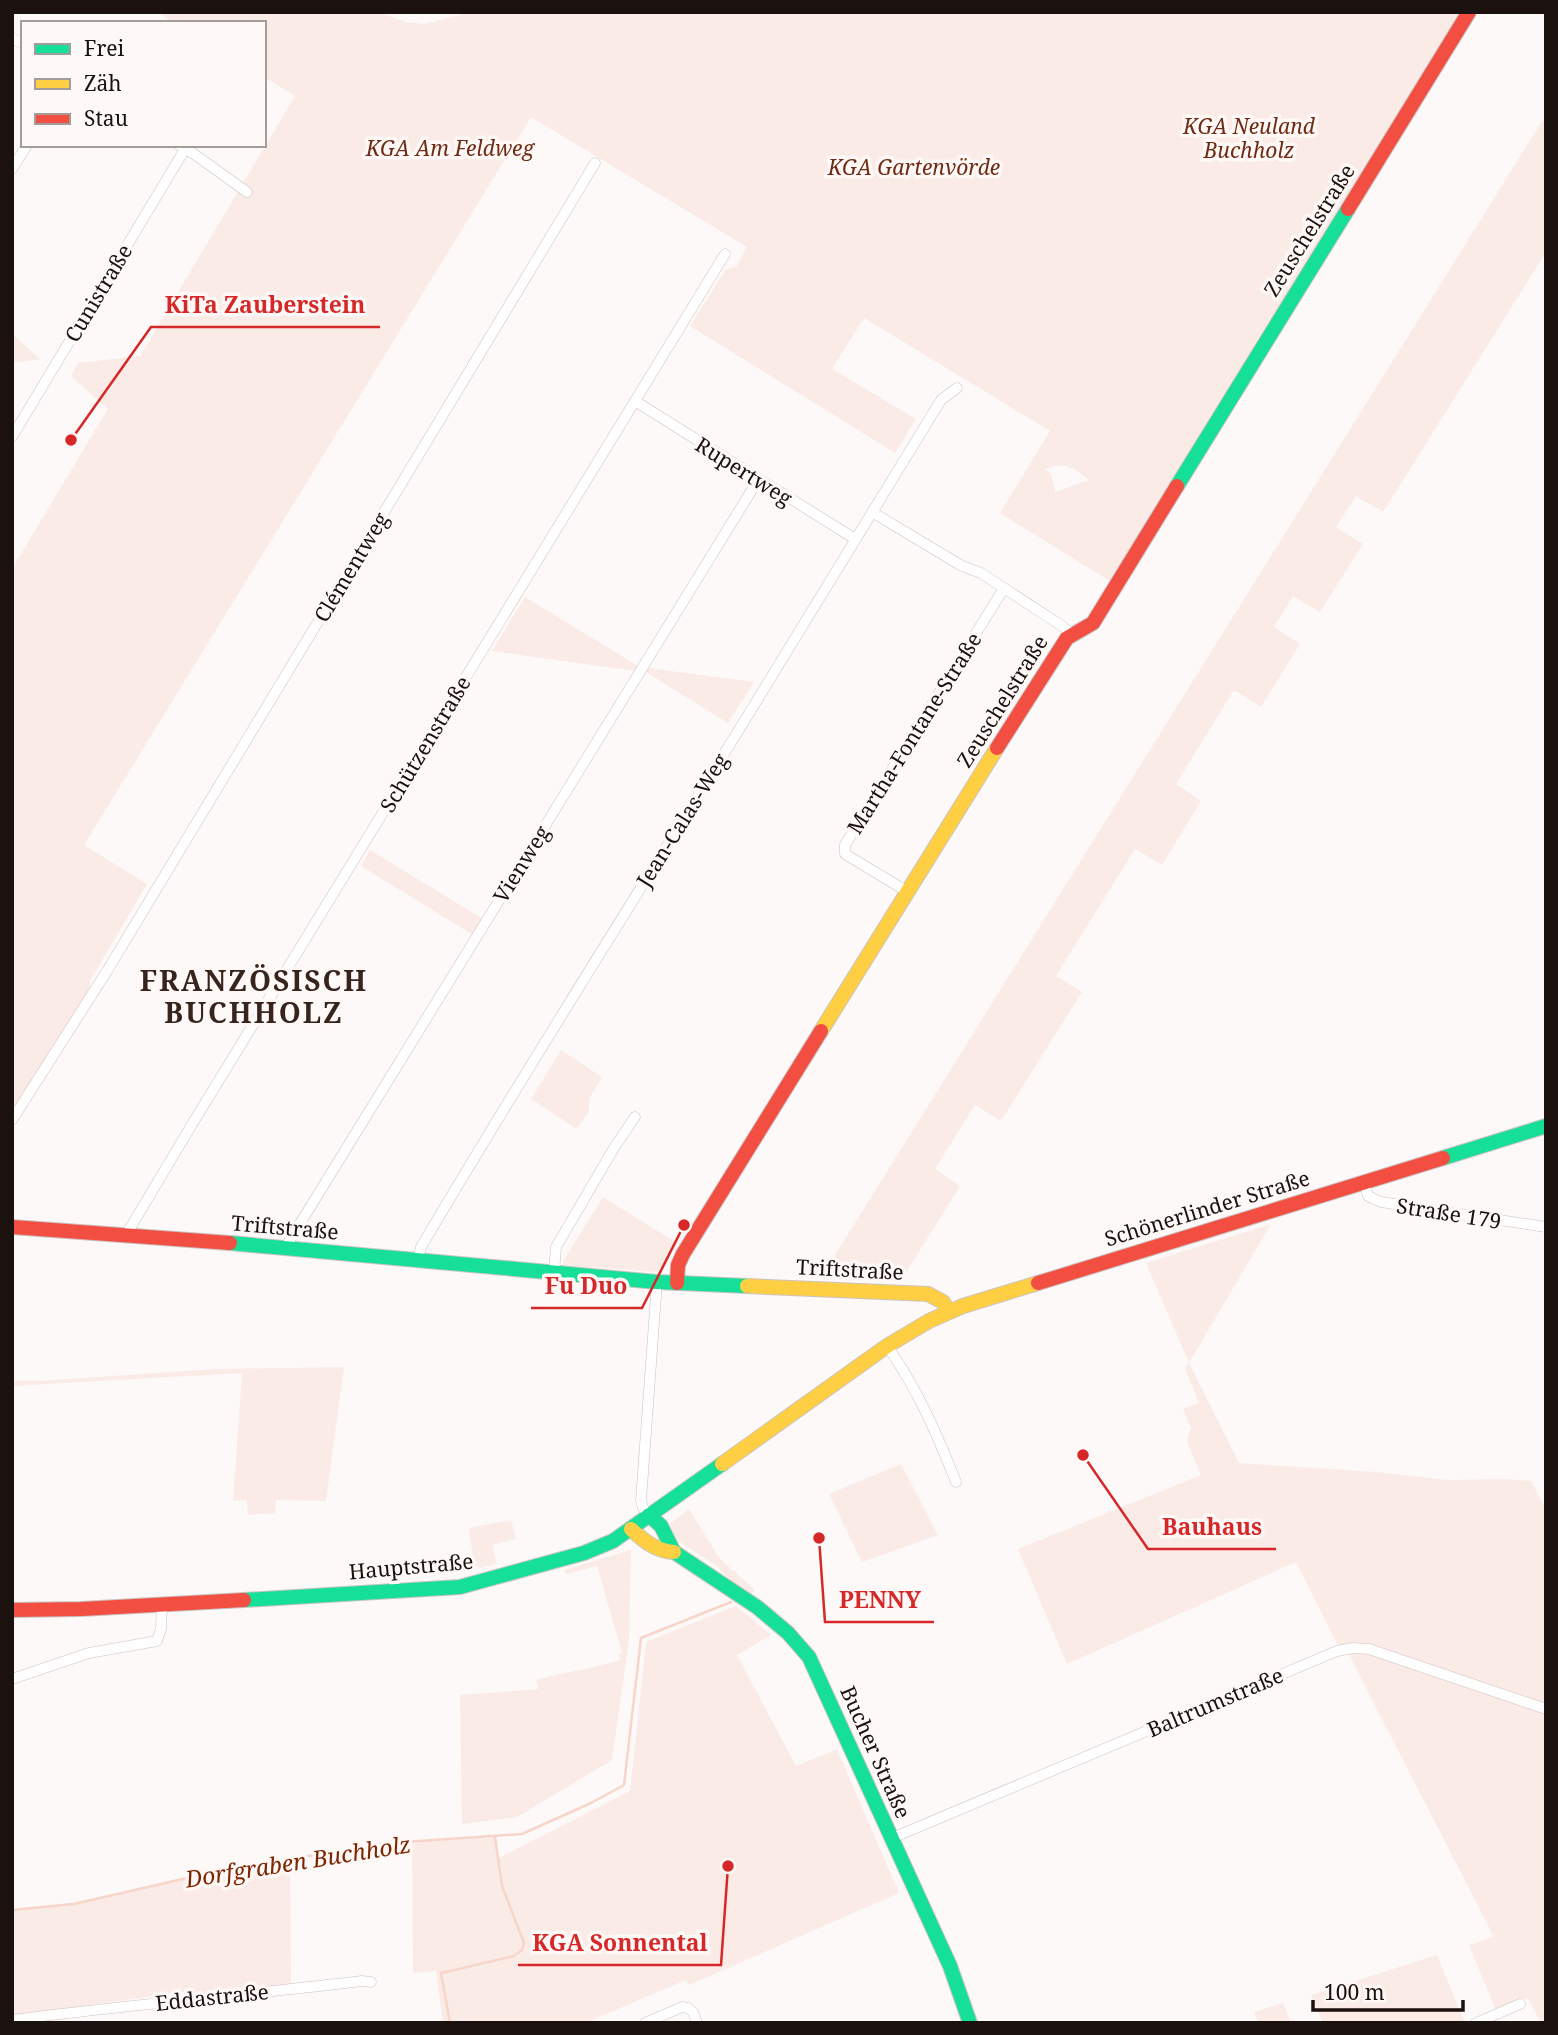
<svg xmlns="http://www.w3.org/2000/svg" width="1558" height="2035" font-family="'Noto Serif',serif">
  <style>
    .green { fill: #faebe6; fill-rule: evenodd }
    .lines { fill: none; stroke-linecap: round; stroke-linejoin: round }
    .stream { stroke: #f7d5c9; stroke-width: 2.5 }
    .street-casing { stroke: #cac3c1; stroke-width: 11 }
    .fast-casing { stroke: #cac3c1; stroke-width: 16 }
    .slow-casing { stroke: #cac3c1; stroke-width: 16 }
    .jam-casing { stroke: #cac3c1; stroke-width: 16 }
    .street { stroke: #fffefe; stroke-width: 10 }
    .fast { stroke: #16e098; stroke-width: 14 }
    .slow { stroke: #ffcf43; stroke-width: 14 }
    .jam { stroke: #f24e42; stroke-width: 14 }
    .labels { text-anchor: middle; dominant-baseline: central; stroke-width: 7; stroke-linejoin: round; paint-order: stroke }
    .park-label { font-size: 21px; font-style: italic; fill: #6f2b13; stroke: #fef8f7 }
    .street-label { font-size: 21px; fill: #1b1210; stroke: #fef8f7 }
    .water-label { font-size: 23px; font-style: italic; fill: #7d2500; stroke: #fef8f7 }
    .district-label { font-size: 28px; font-weight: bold; letter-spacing: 2px; fill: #37241d; stroke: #fef8f7 }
    .leader { fill: none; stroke: #d62828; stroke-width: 2.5 }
    .callout-dot { fill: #d62828; stroke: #fef8f7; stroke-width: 2.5 }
    .callout-label { font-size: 23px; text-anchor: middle; font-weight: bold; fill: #d62828; stroke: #fef8f7; stroke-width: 7; stroke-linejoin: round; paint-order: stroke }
  </style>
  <rect width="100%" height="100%" fill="#fdf9f8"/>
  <path class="green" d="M157 12H384L383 14 406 22 425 24 471 12H1465L1113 583 1000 513 1050 431 864 318 832 369 916 419 895 453 690 326 726 269 736 267 747 247 531 117 84 845 147 884 90 981 91 987 71 1022 12 1113V569L108 409 71 376 78 363 140 356 295 96 264 77V23H174ZM1059 465 1073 468 1089 480 1055 492 1051 474 1045 469Z
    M1546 115V252L1383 512 1356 496 1336 527 1363 544 1320 612 1293 596 1274 627 1300 644 1261 707 1234 690 1176 784 1201 801 1162 865 1135 849 1056 976 1082 992 1001 1121 975 1105 935 1169 960 1186 900 1282 820 1279Z
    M12 334 40 359 12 363Z
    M525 597 638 666 635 671 492 651Z
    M648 668 754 682 728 723 646 672Z
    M370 850 483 919 473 935 361 866Z
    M561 1050 602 1077 589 1099V1111L577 1129 531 1099Z
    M603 1197 677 1243 658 1272 564 1265 563 1261Z
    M1271 1224 1189 1363 1239 1463 1376 1472 1448 1480 1505 1479 1531 1481 1546 1510V1706L1396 1655 1338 1646 1296 1562 1067 1664 1018 1549 1201 1475 1187 1442 1191 1428 1183 1409 1199 1403 1185 1369 1189 1363 1146 1263Z
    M344 1367 326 1501 276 1500 275 1513 248 1515 247 1500 233 1501 242 1373 12 1386V1381H38L215 1369Z
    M901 1464 938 1535 862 1562 829 1494Z
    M689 1509 720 1559 754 1589V1592L750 1595 732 1582 717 1566 678 1541 671 1528V1523Z
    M511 1520 516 1539 492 1545 497 1564 479 1568 474 1565 469 1528Z
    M631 1550 629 1640 612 1760 517 1817 462 1824 460 1695 538 1689 536 1680C564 1672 592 1669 620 1660L619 1655 622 1653 597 1566 566 1574 564 1570Z
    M736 1606 771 1635 737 1655 796 1766 837 1749 899 1893 689 1985 686 1980 585 2023H443L436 1971 413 1973 412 1841 495 1837 499 1858 630 1791 646 1642Z
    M1359 1651 1546 1714V2023H1541L1528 1998 1496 2011 1469 1945 1494 1937 1348 1653Z
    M290 1860 291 1986 245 1993 182 1992 12 2016V1909L81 1902 187 1878Z
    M1437 1955 1465 2023H1323L1311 1995Z
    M1283 2003 1291 2023H1259L1254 2012Z"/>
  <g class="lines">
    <path class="stream" d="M12 1910 74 1904 187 1878 375 1844 522 1834 591 1803 624 1785 641 1638 731 1602
      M450 2023 441 1973 514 1956 522 1950 524 1943 502 1886 495 1837"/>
    <g class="street-casing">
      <path id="street" d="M12 38 23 44
        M179 145 194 154 247 192
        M12 169 27 145
        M635 401 855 539
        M12 437 185 149
        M872 512 962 566 981 573 1062 626 1072 634
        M908 892 845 854V845L1004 588
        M12 1120 107 971 595 163
        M1364 1182 1368 1196 1381 1202 1546 1227
        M126 1235 191 1126 725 254
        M285 1248 758 480
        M418 1260 421 1247C533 1057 652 872 767 684 825 589 883 494 941 400L957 388
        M554 1273 556 1247 614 1148 635 1117
        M887 1346C917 1388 937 1434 956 1482
        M649 1515 643 1508 641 1500 657 1282
        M12 1679 89 1653 157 1641 161 1629 162 1604
        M892 1838 1337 1651 1353 1648 1369 1649 1546 1709
        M12 2020C128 2005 245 1995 362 1981L371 1982
        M645 2023 682 2007 688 2008 693 2012 697 2023
        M1476 2023 1520 2004"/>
    </g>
    <g class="fast-casing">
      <path id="fast" d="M1177 486 1348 209
        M1443 1158 1546 1126
        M230 1243 657 1282 747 1286
        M649 1515 661 1526 674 1552 757 1607 788 1633 809 1657 950 1966 970 2023
        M244 1600 460 1587 584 1553 613 1541 722 1464"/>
    </g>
    <g class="slow-casing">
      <path id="slow" d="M821 1031 997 748
        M747 1286 928 1294 943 1302 949 1312
        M722 1464 887 1346 929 1321 963 1306 1038 1283
        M631 1529C644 1541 656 1551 674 1552"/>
    </g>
    <g class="jam-casing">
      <path id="jam" d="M1348 209 1469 12
        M997 748 1067 638 1093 623 1177 486
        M12 1227 230 1243
        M677 1283 678 1265 683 1254 821 1031
        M1038 1283 1443 1158
        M12 1610 81 1609 244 1600"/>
    </g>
    <use href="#street" class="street"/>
    <use href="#fast" class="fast"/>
    <use href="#slow" class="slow"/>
    <use href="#jam" class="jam"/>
  </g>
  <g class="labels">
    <g class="park-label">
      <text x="1249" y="126">KGA Neuland<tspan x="1249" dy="24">Buchholz</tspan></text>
      <text x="450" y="148">KGA Am Feldweg</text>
      <text x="914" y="167">KGA Gartenvörde</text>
    </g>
    <g class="street-label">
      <text transform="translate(1309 230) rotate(-58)">Zeuschelstraße</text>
      <text transform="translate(98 293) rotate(-59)">Cunistraße</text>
      <text transform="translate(744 471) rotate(32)">Rupertweg</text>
      <text transform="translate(351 567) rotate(-59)">Clémentweg</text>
      <text transform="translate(1002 701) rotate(-58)">Zeuschelstraße</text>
      <text transform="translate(914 733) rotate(-58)">Martha-Fontane-Straße</text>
      <text transform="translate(425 744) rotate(-59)">Schützenstraße</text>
      <text transform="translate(682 820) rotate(-58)">Jean-Calas-Weg</text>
      <text transform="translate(521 864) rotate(-58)">Vienweg</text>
      <text transform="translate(1207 1208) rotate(-17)">Schönerlinder Straße</text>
      <text transform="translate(1449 1213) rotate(9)">Straße 179</text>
      <text transform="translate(285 1227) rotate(5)">Triftstraße</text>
      <text transform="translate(850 1269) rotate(3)">Triftstraße</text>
      <text transform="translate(411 1566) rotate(-5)">Hauptstraße</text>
      <text transform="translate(1215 1702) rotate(-23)">Baltrumstraße</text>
      <text transform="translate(876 1752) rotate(66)">Bucher Straße</text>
      <text transform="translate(212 1997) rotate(-6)">Eddastraße</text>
    </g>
    <g class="water-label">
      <text transform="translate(298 1861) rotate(-9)">Dorfgraben Buchholz</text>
    </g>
    <g class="district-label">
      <text x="254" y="980">FRANZÖSISCH<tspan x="254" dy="32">BUCHHOLZ</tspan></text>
    </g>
  </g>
  <path class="leader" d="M71 440L151 327H380M684 1225L642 1308H531M1083 1455L1148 1549H1276M819 1538L825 1622H934M728 1866L721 1965H518"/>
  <g class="callout-dot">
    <circle cx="71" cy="440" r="7"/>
    <circle cx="684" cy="1225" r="7"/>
    <circle cx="1083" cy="1455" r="7"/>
    <circle cx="819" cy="1538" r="7"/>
    <circle cx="728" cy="1866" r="7"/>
  </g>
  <g class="callout-label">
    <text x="265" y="313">KiTa Zauberstein</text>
    <text x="586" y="1294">Fu Duo</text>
    <text x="1212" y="1535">Bauhaus</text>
    <text x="880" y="1608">PENNY</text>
    <text x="620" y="1951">KGA Sonnental</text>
  </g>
  <rect width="1558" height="2035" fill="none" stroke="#1b1210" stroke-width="28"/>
  <rect x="21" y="21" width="245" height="126" fill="#fef8f7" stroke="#a39c9b" stroke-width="2"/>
  <rect x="35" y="44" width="35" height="10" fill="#16e098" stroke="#a39c9b" stroke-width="2"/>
  <text x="84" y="56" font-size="21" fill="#1b1210">Frei</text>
  <rect x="35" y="79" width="35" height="10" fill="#ffcf43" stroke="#a39c9b" stroke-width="2"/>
  <text x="84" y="91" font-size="21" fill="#1b1210">Zäh</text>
  <rect x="35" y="114" width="35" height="10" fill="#f24e42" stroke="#a39c9b" stroke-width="2"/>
  <text x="84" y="126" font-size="21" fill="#1b1210">Stau</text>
  <path d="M1313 2000v10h150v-10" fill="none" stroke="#1b1210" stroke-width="3.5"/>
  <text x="1324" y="2000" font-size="21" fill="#1b1210" stroke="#fef8f7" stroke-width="5" paint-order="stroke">100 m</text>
</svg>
